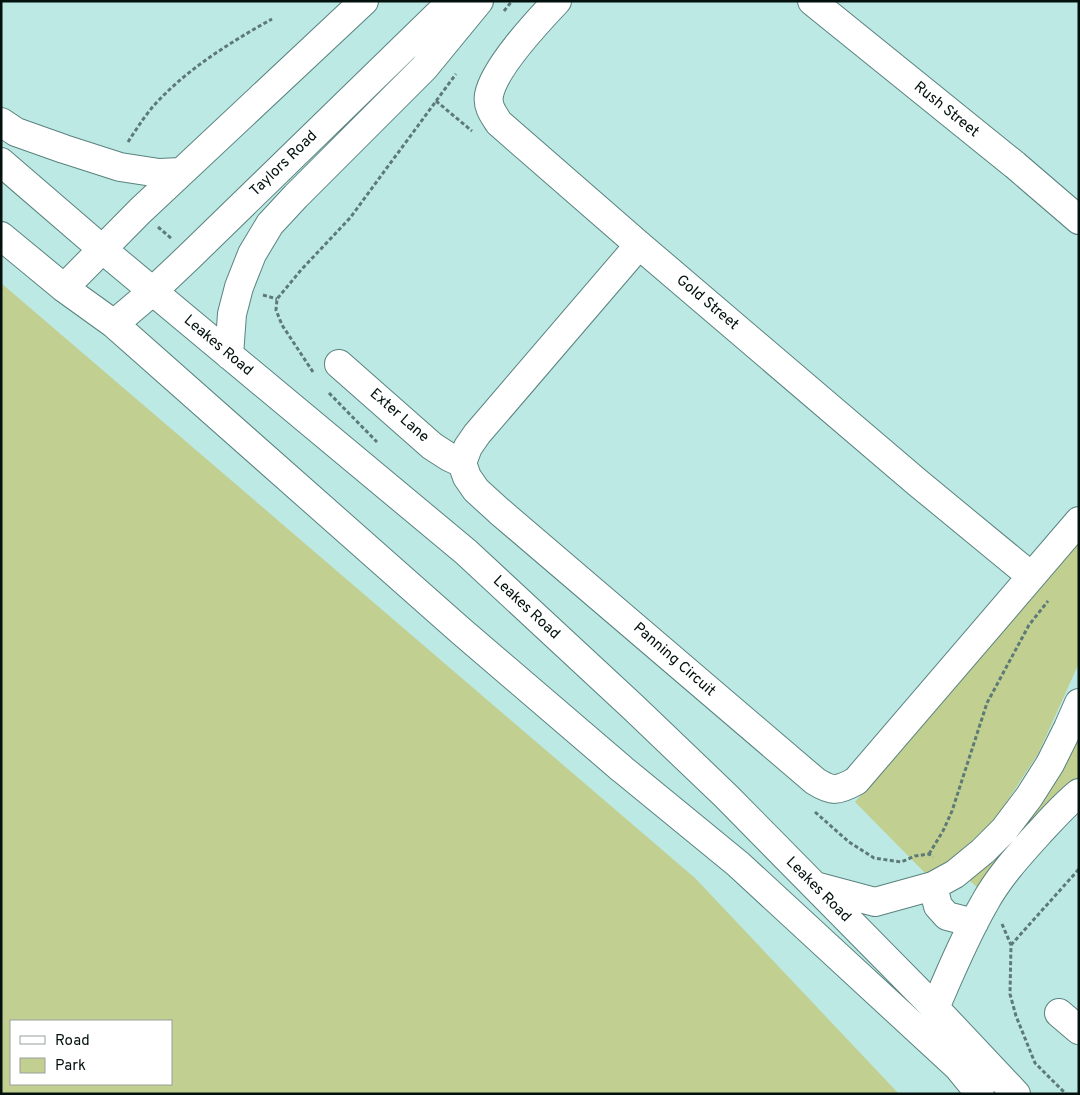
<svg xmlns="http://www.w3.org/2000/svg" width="1080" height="1095" font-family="Overpass,sans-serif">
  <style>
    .green { fill: #c1cf90; fill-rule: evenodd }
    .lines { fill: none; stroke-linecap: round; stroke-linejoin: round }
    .minor-casing { stroke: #59827e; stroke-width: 30 }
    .path { stroke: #5d7a76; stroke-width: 3; stroke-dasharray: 4 2.5; stroke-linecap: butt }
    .minor { stroke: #fff; stroke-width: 28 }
    .labels { text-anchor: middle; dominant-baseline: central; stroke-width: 5; stroke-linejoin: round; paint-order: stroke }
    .street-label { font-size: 15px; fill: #02100e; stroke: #fff }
  </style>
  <rect width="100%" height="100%" fill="#bde9e4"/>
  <path class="green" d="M1 283 695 878 899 1094H1ZM11 1021H171V1084H11Z
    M1079 540V663L1038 754 994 821 930 878 855 802Z
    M1079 721V785L983 886 977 887 970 881 969 876Z"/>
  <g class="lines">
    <g class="minor-casing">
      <path id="minor" d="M557 1C538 21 494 68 489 95 487 106 493 114 499 123L639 245 918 483 1031 576
        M812 1 1015 165 1079 220
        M1 122 16 132 64 149 120 167 159 173 181 172
        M1 162 102 249 466 552 633 707 726 796 935 1008 1016 1094
        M1 236 64 288 114 324 461 631 622 769 738 864 958 1067 980 1094
        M639 245 477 434 468 447 462 463 467 477 476 490 499 511 815 781C832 792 838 791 856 781L1079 521
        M64 288 140 211 364 1
        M114 324 153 291 191 255 452 1
        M229 355 232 314 239 287 252 254 270 224 296 196 424 68 479 1
        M339 364 432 446 449 457 462 463
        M815 886 875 902 933 886 955 874 983 851 1004 830 1029 797 1050 764 1068 728 1079 703
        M933 886 938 906 947 916 974 923
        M935 1008C950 973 965 937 984 904 998 878 1018 856 1038 834 1051 820 1064 805 1079 793
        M1059 1013 1079 1030"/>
    </g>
    <path class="path" d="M504 11 512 1
      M436 101 472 131
      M128 142C137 128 146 114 157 102 190 67 231 42 272 19
      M158 227 172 239
      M263 295 277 299
      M313 372 282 325 276 310 277 299 301 270 350 218 456 74
      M329 393 377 442
      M815 812 849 842 874 858 901 862 915 856 929 854 933 857
      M929 854 943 831 952 811 987 703 1029 625 1048 601
      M1002 924 1011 945 1010 994 1016 1016 1035 1063 1066 1094
      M1011 945 1079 869"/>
    <use href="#minor" class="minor"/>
  </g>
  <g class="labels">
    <g class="street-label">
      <text transform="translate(946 110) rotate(39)">Rush Street</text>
      <text transform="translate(284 164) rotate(-44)">Taylors Road</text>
      <text transform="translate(707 303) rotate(40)">Gold Street</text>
      <text transform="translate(218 346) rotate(40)">Leakes Road</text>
      <text transform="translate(399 416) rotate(41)">Exter Lane</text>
      <text transform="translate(526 608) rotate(43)">Leakes Road</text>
      <text transform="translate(674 660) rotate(41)">Panning Circuit</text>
      <text transform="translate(818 890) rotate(45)">Leakes Road</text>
    </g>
  </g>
  <rect width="1080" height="1095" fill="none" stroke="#02100e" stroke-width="5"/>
  <rect x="10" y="1020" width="162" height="65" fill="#ffffff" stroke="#9a9f9f"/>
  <rect x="20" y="1036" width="25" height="8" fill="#ffffff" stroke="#9a9f9f"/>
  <text x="55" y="1045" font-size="15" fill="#02100e">Road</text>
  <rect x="20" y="1058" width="25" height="15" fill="#c1cf90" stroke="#9a9f9f"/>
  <text x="55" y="1070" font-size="15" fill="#02100e">Park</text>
</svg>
